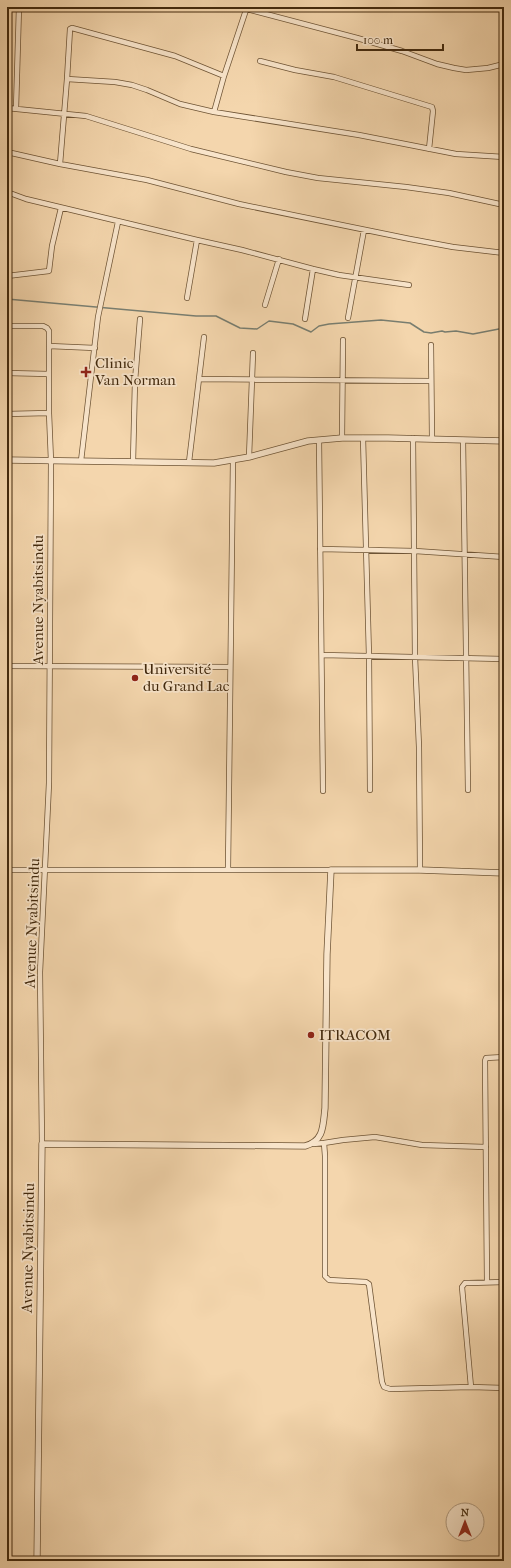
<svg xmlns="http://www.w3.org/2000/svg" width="511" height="1568" font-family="'IM FELL French Canon',serif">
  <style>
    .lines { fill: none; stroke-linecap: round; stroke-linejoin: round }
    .stream { stroke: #797e70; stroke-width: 1.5 }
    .minor-casing { stroke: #6e5435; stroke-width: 6 }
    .tertiary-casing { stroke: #6e5435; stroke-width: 7 }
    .minor { stroke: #f8e4ca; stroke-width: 4.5 }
    .tertiary { stroke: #f8e4ca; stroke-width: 5.5 }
    .poi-dot { fill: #8f2418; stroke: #f8e4ca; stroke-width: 1.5 }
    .labels { text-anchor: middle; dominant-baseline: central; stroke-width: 3.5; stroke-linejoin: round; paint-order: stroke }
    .poi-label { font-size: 15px; fill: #42290d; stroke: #f8e4ca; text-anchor: start }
    .street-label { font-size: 15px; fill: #42290d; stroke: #f8e4ca }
  </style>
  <rect width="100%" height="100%" fill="#f4d6ad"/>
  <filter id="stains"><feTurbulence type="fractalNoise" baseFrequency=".005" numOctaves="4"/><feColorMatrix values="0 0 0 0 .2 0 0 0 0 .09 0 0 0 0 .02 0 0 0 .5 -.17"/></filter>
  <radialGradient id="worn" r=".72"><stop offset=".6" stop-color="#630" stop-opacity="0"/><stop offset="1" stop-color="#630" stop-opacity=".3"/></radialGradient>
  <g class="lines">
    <path class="stream" d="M7 299 196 316H216L240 328 257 329 269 321 293 324 311 332 319 326 329 324 381 320 410 323 424 332 431 333 442 331 445 332 456 331 473 334 504 328"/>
    <g class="minor-casing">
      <path id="minor" d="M239 7 357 38 402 51 437 64 454 68 466 70 488 68 504 64
        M260 61 295 70 334 77 432 107 433 111 429 149
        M67 79 115 82 132 85 147 90 180 104 214 112 359 135 456 154 504 157
        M7 108 86 116 191 149 286 172 318 178 406 187 449 193 504 205
        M16 109 19 7
        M214 112 224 76 246 10
        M7 152 60 164 147 180 239 204 410 239 453 247 504 253
        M60 164 67 79 70 29 72 28 175 56 224 76
        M7 192 26 199 197 240 242 250 313 269 339 275 409 285
        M7 276 49 271 52 246 61 208
        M187 298 197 240
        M265 305 279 259
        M348 318 364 230
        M305 319 313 269
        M7 326H43L47 328 49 331V413L51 461 49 783 40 972 42 1144
        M431 345 432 438
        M49 346 95 348
        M7 373 49 374
        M199 379 431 381
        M7 414 49 413
        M342 438 343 340
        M363 438 369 656 370 790
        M413 438 415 657 419 747 420 870
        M319 440 323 791
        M463 440 468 790
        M249 457 253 353
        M81 461 98 317 118 222
        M133 462 135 381 140 319
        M189 462 204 337
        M320 549 415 551 504 557
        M322 655 504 659
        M7 666 229 667
        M7 870H331
        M228 870 233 460
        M324 1143 343 1140 375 1137 422 1145 486 1147
        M313 1144 324 1143 325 1156V1276L329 1280 366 1282 369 1284 382 1382 384 1387 390 1389 471 1387 504 1388
        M487 1282 485 1061 486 1058 504 1057
        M471 1387 462 1287 465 1283H469L504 1282"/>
    </g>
    <g class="tertiary-casing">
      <path id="tertiary" d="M7 460 214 463 249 457 308 441 342 438H388L504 441
        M37 1561 42 1144 305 1146C324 1141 323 1126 325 1108L327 954 331 870H420L504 873"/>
    </g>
    <use href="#minor" class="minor"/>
    <use href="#tertiary" class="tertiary"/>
  </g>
  <g class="poi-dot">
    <path d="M84 366h4v4h4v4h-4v4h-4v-4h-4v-4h4z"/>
    <circle cx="135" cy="678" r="4"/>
    <circle cx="311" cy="1035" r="4"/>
  </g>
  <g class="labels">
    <g class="poi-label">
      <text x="95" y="363">Clinic<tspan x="95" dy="17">Van Norman</tspan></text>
      <text x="143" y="669">Université<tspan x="143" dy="17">du Grand Lac</tspan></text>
      <text x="319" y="1035">ITRACOM</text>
    </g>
    <g class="street-label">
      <text transform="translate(38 600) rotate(-90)">Avenue Nyabitsindu</text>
      <text transform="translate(32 923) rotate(-88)">Avenue Nyabitsindu</text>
      <text transform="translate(28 1248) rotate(-89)">Avenue Nyabitsindu</text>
    </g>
  </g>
  <rect width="511" height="1568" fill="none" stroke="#f4d6ad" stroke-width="24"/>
  <rect x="8" y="8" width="495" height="1552" fill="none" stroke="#42290d" stroke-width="2"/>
  <rect x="12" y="12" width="487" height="1544" fill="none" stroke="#42290d"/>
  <g transform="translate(465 1522)"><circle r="19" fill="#f8e4ca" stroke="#af997e"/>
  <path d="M0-3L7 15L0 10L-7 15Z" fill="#8f2418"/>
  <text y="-6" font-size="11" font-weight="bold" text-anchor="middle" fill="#42290d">N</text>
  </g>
  <path d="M357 44v6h86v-6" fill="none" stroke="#42290d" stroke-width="2"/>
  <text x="363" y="44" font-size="12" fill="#42290d" stroke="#f8e4ca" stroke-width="3" paint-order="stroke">100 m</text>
  <rect width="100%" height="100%" filter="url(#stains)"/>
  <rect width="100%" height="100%" fill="url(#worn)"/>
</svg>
